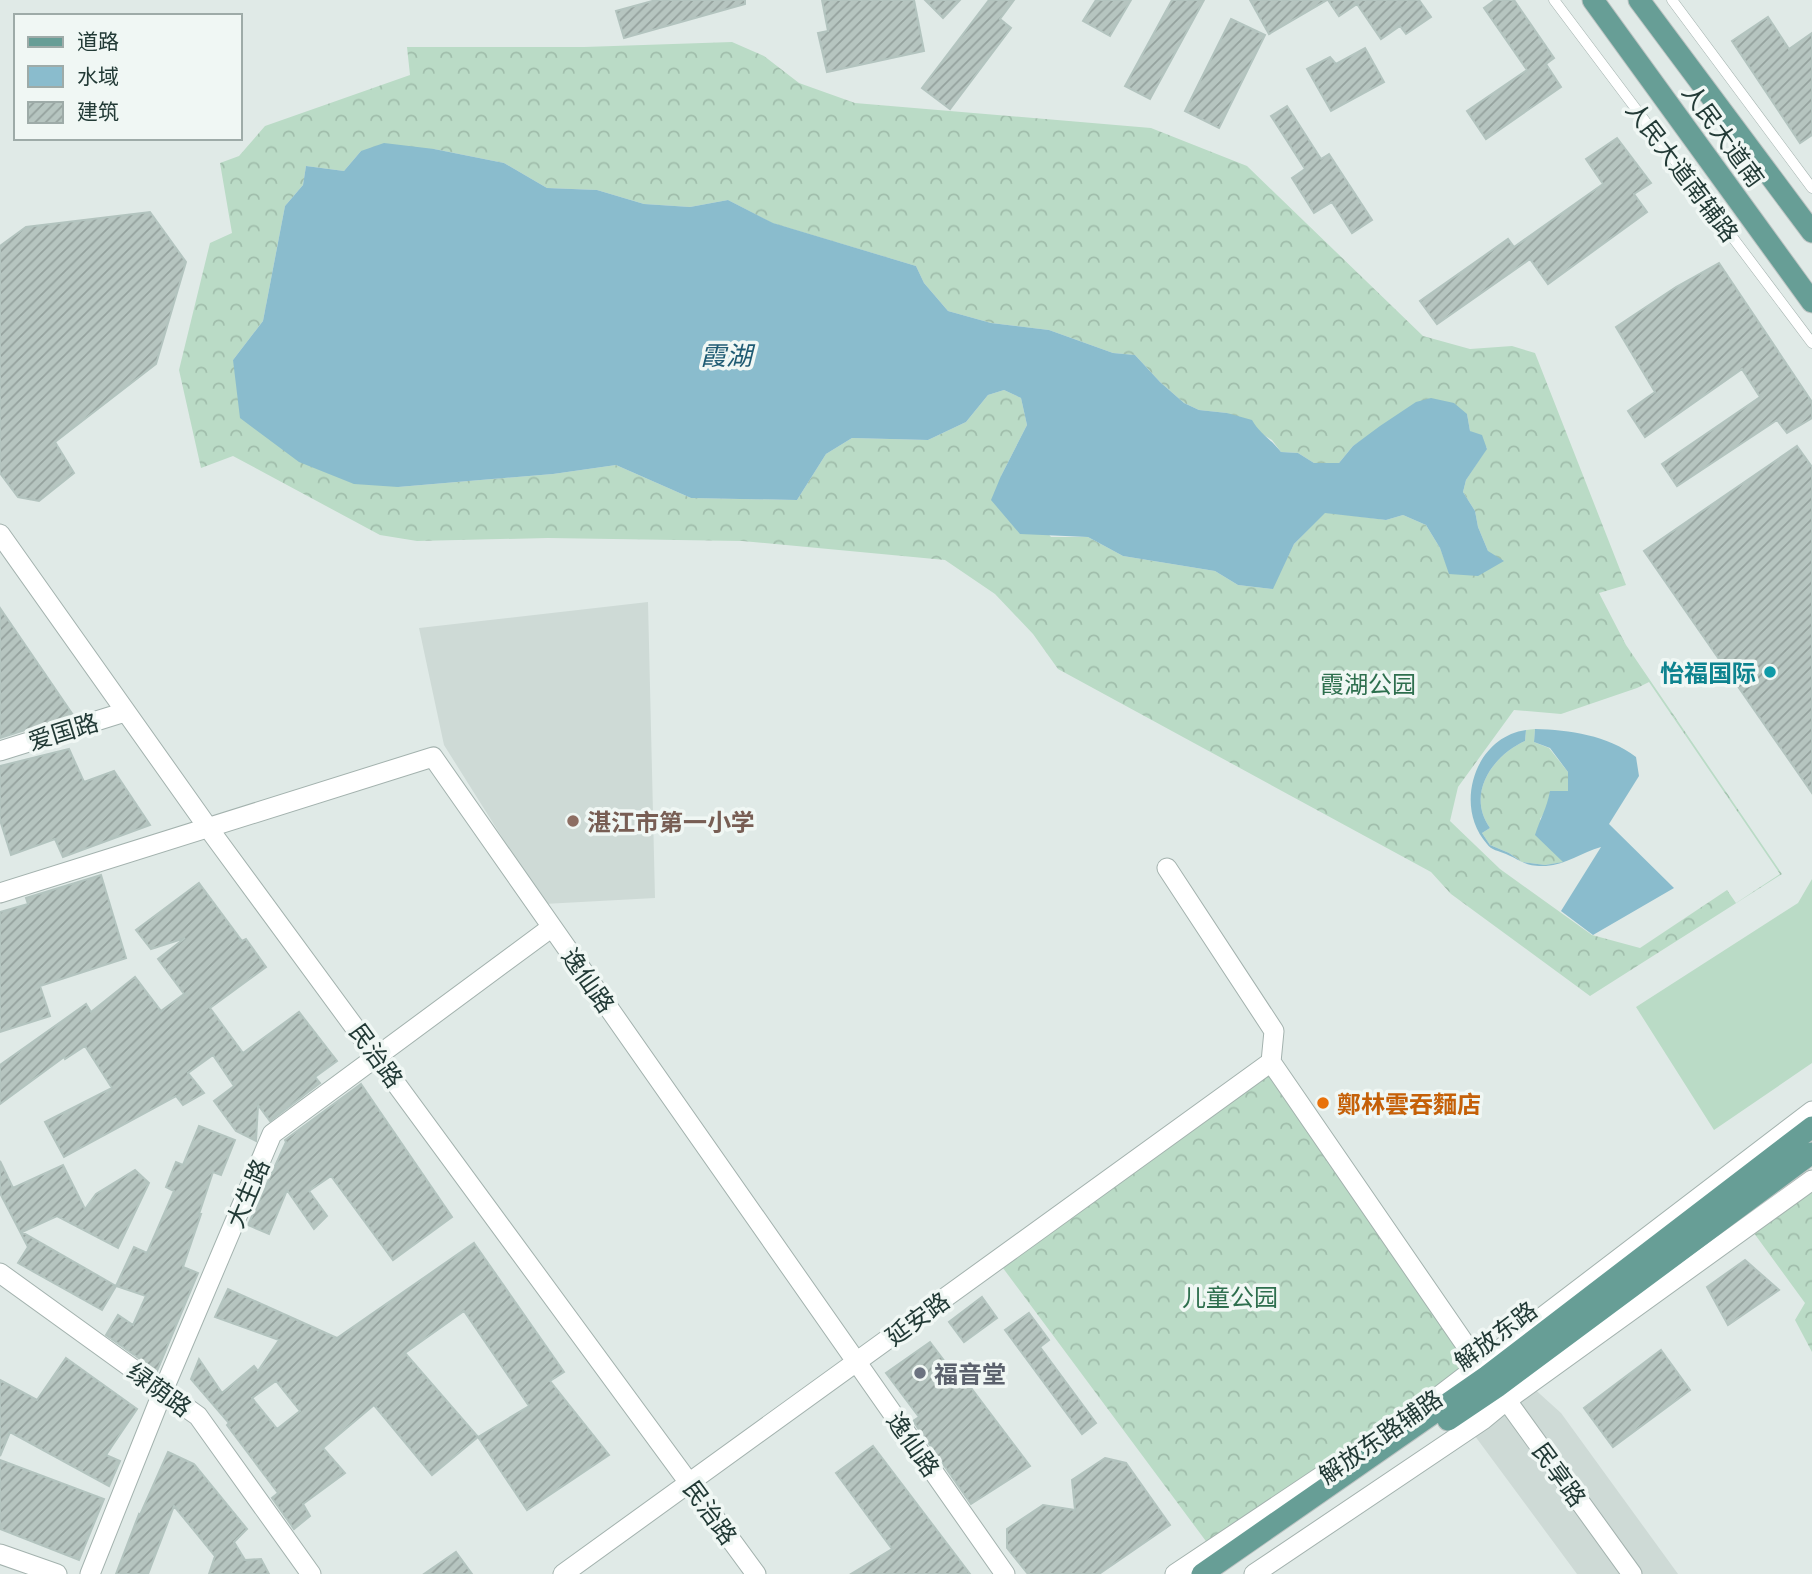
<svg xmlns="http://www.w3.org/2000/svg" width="1812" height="1574" font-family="'Open Sans','Noto Sans SC',sans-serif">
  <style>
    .built { fill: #cedad6 }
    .grass { fill: #badbc6 }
    .forest { fill: url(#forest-crowns); fill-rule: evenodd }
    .water { fill: #8abccd }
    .building { fill: url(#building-hatch); stroke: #b3c4bf; stroke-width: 2; fill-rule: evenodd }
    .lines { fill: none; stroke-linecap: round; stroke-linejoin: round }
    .lane-casing { stroke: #a3b2ae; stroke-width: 11 }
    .street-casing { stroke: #a3b2ae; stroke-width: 21 }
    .primary-casing { stroke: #bdc4c3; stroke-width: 23 }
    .lane { stroke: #fff; stroke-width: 10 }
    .street { stroke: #fff; stroke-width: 19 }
    .primary { stroke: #679e96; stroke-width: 21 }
    .culture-dot { fill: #0f9aa8; stroke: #f0f7f4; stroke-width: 2.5 }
    .education-dot { fill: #8d6e63; stroke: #f0f7f4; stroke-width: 2.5 }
    .food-dot { fill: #e8710a; stroke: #f0f7f4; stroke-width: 2.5 }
    .worship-dot { fill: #6b7280; stroke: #f0f7f4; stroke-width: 2.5 }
    .labels { text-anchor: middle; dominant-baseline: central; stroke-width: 7; stroke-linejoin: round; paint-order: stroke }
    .street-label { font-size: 24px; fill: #223a36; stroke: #f0f7f4 }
    .culture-label { font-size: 24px; font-weight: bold; fill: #0d838f; stroke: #f0f7f4; text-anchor: end }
    .park-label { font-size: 24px; fill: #2e6f4e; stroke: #f0f7f4 }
    .education-label { font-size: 24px; font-weight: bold; fill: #785e54; stroke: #f0f7f4; text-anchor: start }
    .food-label { font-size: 24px; font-weight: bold; fill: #c56008; stroke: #f0f7f4; text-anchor: start }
    .worship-label { font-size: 24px; font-weight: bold; fill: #5b616d; stroke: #f0f7f4; text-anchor: start }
    .water-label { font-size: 26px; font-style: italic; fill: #1f5b73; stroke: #f0f7f4 }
  </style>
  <defs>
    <pattern id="forest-crowns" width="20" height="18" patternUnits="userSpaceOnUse" patternTransform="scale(1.75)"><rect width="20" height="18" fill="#badbc6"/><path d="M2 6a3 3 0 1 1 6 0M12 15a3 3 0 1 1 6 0" fill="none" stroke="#a0bdab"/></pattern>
    <pattern id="building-hatch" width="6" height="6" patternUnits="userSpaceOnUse" patternTransform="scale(1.75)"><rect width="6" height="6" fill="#b6c5c0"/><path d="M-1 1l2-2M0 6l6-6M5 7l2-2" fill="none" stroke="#94a19d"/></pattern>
  </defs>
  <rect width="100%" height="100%" fill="#e0eae7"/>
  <path class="built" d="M648 602 655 898 544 904 444 745 419 628Z
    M1530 1385 1561 1413 1678 1574H1577L1472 1432Z"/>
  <path class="grass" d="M1812 879V1063L1714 1130 1636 1007 1798 903Z"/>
  <path class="forest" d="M732 42 764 56 799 83 855 103 1151 128 1247 166 1423 336 1470 349 1512 346 1535 353 1626 585 1599 593 1626 645 1782 874 1590 996 1451 894 1431 872 1058 669 1033 634 995 594 945 560 742 541 548 538 417 541 380 535 233 456 201 468 179 370 210 243 232 233 220 163 239 156 265 126 410 75 407 47H584ZM434 149 504 163 547 188 597 190 644 204 690 207 728 200 772 223 916 266 924 283 948 311 991 323 1049 330 1113 353 1135 355 1160 382 1184 403 1199 410 1227 413 1272 440 1281 452 1298 453 1314 463H1339L1353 446 1399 415 1467 414 1470 431 1487 448 1466 480 1463 492 1475 511 1478 527 1488 551 1450 574 1440 548 1426 525 1403 515 1386 520 1325 512 1294 544 1272 589 1238 585 1215 571 1123 556 1088 537H1051L1001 476 1027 425 1021 398 1004 390 988 395 966 422 928 440 852 438 826 454 797 500 691 498 616 465 553 474 398 487 233 360 263 321 285 206 303 185 306 166 344 171 361 151ZM1649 682 1780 874 1736 903 1727 890 1640 948 1592 935 1500 869 1450 821 1458 787 1514 710 1561 714 1637 688Z
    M1535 729 1534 742 1549 748 1568 772V791L1550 792 1547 809 1540 819 1564 862 1545 865 1522 862 1509 853 1490 845 1482 833 1490 828C1466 794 1492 756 1525 741L1526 730Z
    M1271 1062 1487 1376 1214 1552 997 1260Z
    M1812 1183V1352L1795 1320 1805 1303 1751 1229Z"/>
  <path class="water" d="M384 143 434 149 504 163 547 188 597 190 644 204 690 207 728 200 773 223 916 266 924 283 948 311 991 323 1049 330 1113 353 1135 355 1160 382 1184 403 1199 410 1227 413 1252 420C1260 434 1271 439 1281 452L1298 453 1314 463H1339L1353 446 1380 426 1416 402 1431 398 1454 403 1467 414 1470 431 1482 435 1487 449 1466 480 1463 492 1475 511 1478 527 1488 551 1504 561 1478 576 1449 574 1440 548 1426 525 1403 515 1386 520 1325 513 1294 544 1273 589 1238 585 1215 571 1123 556 1088 537 1020 534 991 500 1001 476 1027 425 1021 398 1004 390 988 395 966 422 928 440 852 438 826 454 797 500 691 498 616 465 553 474 398 487 354 484 299 462 240 418 233 360 263 321 285 206 303 185 306 166 344 171 361 151Z
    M1535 729C1570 730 1607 735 1636 757L1639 776 1609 824 1674 888 1593 935 1561 911 1601 847C1582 852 1566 865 1546 866 1526 867 1522 861 1506 854 1499 851 1491 850 1487 844 1453 806 1475 737 1526 730L1525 741C1492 756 1466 794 1490 828L1482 833 1490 845 1509 853 1522 862 1545 865 1563 862 1535 835C1540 819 1547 808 1550 791H1568V772L1550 748 1534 742Z"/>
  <path class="building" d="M656 0H745V4L624 38 616 11Z
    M822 0H914L924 51 827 72 818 33 828 31Z
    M925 0H960L943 18Z
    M989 0H1014L1000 19 1011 28 950 109 922 88Z
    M1096 0H1131L1110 36 1083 21Z
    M1172 0H1204L1150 99 1125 86Z
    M1250 0H1327L1269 34Z
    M1328 0H1419L1431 17 1406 34 1400 26 1381 39 1357 4 1339 16Z
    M1495 0H1514L1554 58 1546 64 1561 87 1486 139 1467 111 1527 70 1484 8Z
    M1768 17 1789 49 1812 33V135L1800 143 1732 41Z
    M1231 19 1265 35 1219 128 1185 111Z
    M1365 48 1384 82 1331 111 1307 69 1330 57 1336 64Z
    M1287 106 1321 159 1329 154 1372 220 1352 233 1332 202 1314 213 1292 178 1305 169 1271 116Z
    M1617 138 1651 183 1634 194 1647 212 1548 284 1530 259 1437 324 1420 301 1508 239 1514 247 1603 184 1586 159Z
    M150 212 186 262 156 364 55 442 74 473 39 501 18 497 0 473V246L26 227Z
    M1719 263 1812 402V418L1787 433 1777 420 1677 486 1662 464 1760 397 1742 369 1645 437 1628 411 1655 392 1616 327 1676 287Z
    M1797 446 1812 467V793L1644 551Z
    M0 608 73 715 0 738Z
    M69 749 84 782 114 771 150 825 63 857 55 839 11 855 0 820V766Z
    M101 875 126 958 40 986 50 1016 0 1032V912L28 904 26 898Z
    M199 883 242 941 246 939 266 967 210 1008 243 1053 299 1012 337 1061 315 1077 320 1083 270 1121 258 1105 256 1141 236 1131 214 1101 234 1086 213 1055 188 1073 204 1093 183 1105 176 1096 64 1157 45 1122 112 1088 85 1046 65 1059 64 1057 0 1104V1065L86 1004 91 1012 135 977 161 1011 184 994 158 959 185 938 151 949 136 930Z
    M361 1084 452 1217 393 1260 331 1176 309 1191 327 1216 314 1229 287 1190 269 1234 248 1225 286 1142 285 1140Z
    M199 1126 235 1140 221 1175 213 1172 199 1214H201L183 1267 198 1273 157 1371 106 1335 118 1315 133 1325 146 1296 116 1286 134 1247 147 1253 174 1191 166 1187 176 1162 183 1165Z
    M0 1161 13 1188 63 1165 85 1209 96 1194 135 1170 149 1183 118 1248 57 1216 22 1232 116 1286 102 1310 18 1263 28 1247 0 1193Z
    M474 1243 564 1372 550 1381 609 1455 527 1510 478 1437 432 1475 374 1405 323 1448 345 1473 303 1504 310 1516 294 1529 272 1498 278 1493 227 1425 229 1423 191 1379 199 1359 222 1393 254 1366 258 1371 279 1340 215 1317 228 1289 337 1338ZM464 1311 529 1406 478 1437 405 1353ZM276 1381 300 1411 277 1429 252 1398Z
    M1745 1260 1779 1290 1728 1325 1707 1287Z
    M982 1297 997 1318 964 1342 949 1322Z
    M1029 1313 1049 1340 1040 1347 1096 1423 1082 1434 1005 1330Z
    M930 1342 964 1387 968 1384 1030 1466 971 1504 913 1421 919 1417 886 1373Z
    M1661 1350 1690 1390 1613 1447 1584 1408Z
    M66 1358 137 1409 106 1455 120 1461 109 1486 10 1432 0 1456V1380L37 1400Z
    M873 1446 970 1574H851L892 1549 836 1473Z
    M168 1452 194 1464 247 1529 234 1542 245 1560 261 1559 269 1574H209L215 1556 174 1506 148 1574H116L139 1514 140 1515Z
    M1105 1458 1126 1463 1170 1525 1099 1574H1028L1007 1548V1529L1043 1505 1075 1510 1072 1480Z
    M0 1460 104 1499 79 1560 0 1529Z
    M456 1552 472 1574H424Z"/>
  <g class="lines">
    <g class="lane-casing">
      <path id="lane" d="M1554 0 1812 343
        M1672 0 1812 188"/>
    </g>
    <g class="street-casing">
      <path id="street" d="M0 534 209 829 756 1574
        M0 751 125 712
        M1167 868 1274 1031 1271 1062 1487 1376 1497 1387 1632 1574
        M0 893 433 757 1005 1574
        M0 1273 198 1416 311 1574
        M0 1554 57 1574
        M90 1574 163 1391 272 1134 552 927
        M563 1574 1271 1062
        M1175 1574 1422 1409 1812 1111
        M1254 1574 1484 1419 1507 1400 1812 1180"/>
    </g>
    <g class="primary-casing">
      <path id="primary" d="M1593 0 1812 302
        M1639 0 1812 232
        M1448 1420 1497 1387 1812 1153
        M1202 1574 1487 1376 1812 1127"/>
    </g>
    <use href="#lane" class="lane"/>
    <use href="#street" class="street"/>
    <use href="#primary" class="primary"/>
  </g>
  <circle class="culture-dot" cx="1770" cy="672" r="7"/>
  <circle class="education-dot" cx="573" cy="821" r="7"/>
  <circle class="food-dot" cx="1323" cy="1103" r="7"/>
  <circle class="worship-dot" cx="920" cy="1373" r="7"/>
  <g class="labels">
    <g class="street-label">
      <text transform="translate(1724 135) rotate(54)">人民大道南</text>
      <text transform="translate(1683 171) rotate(53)">人民大道南辅路</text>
      <text transform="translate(63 731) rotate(-17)">爱国路</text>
      <text transform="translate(589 980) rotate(55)">逸仙路</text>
      <text transform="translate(377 1055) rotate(54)">民治路</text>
      <text transform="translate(247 1193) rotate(-67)">大生路</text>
      <text transform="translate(917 1318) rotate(-36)">延安路</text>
      <text transform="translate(1495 1335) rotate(-37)">解放东路</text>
      <text transform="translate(160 1389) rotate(36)">绿荫路</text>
      <text transform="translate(1380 1436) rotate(-35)">解放东路辅路</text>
      <text transform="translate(914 1444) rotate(55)">逸仙路</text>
      <text transform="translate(1560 1474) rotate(54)">民享路</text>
      <text transform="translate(711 1512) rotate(54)">民治路</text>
    </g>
    <g class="culture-label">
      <text x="1756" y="672">怡福国际</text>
    </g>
    <g class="park-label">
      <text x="1368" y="683">霞湖公园</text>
      <text x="1230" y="1296">儿童公园</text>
    </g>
    <g class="education-label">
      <text x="587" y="821">湛江市第一小学</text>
    </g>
    <g class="food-label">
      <text x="1337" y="1103">鄭林雲吞麵店</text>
    </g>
    <g class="worship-label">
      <text x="934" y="1373">福音堂</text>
    </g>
    <g class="water-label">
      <text x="726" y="355">霞湖</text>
    </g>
  </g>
  <rect x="14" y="14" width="228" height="126" fill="#f0f7f4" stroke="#9eaba8" stroke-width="2"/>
  <rect x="28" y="37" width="35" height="10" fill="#679e96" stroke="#9eaba8" stroke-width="2"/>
  <text x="77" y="49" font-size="21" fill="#223a36">道路</text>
  <rect x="28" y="66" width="35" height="21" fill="#8abccd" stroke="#9eaba8" stroke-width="2"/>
  <text x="77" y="84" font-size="21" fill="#223a36">水域</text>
  <rect x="28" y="102" width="35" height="21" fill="url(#building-hatch)" stroke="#9eaba8" stroke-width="2"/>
  <text x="77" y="119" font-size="21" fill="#223a36">建筑</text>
</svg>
